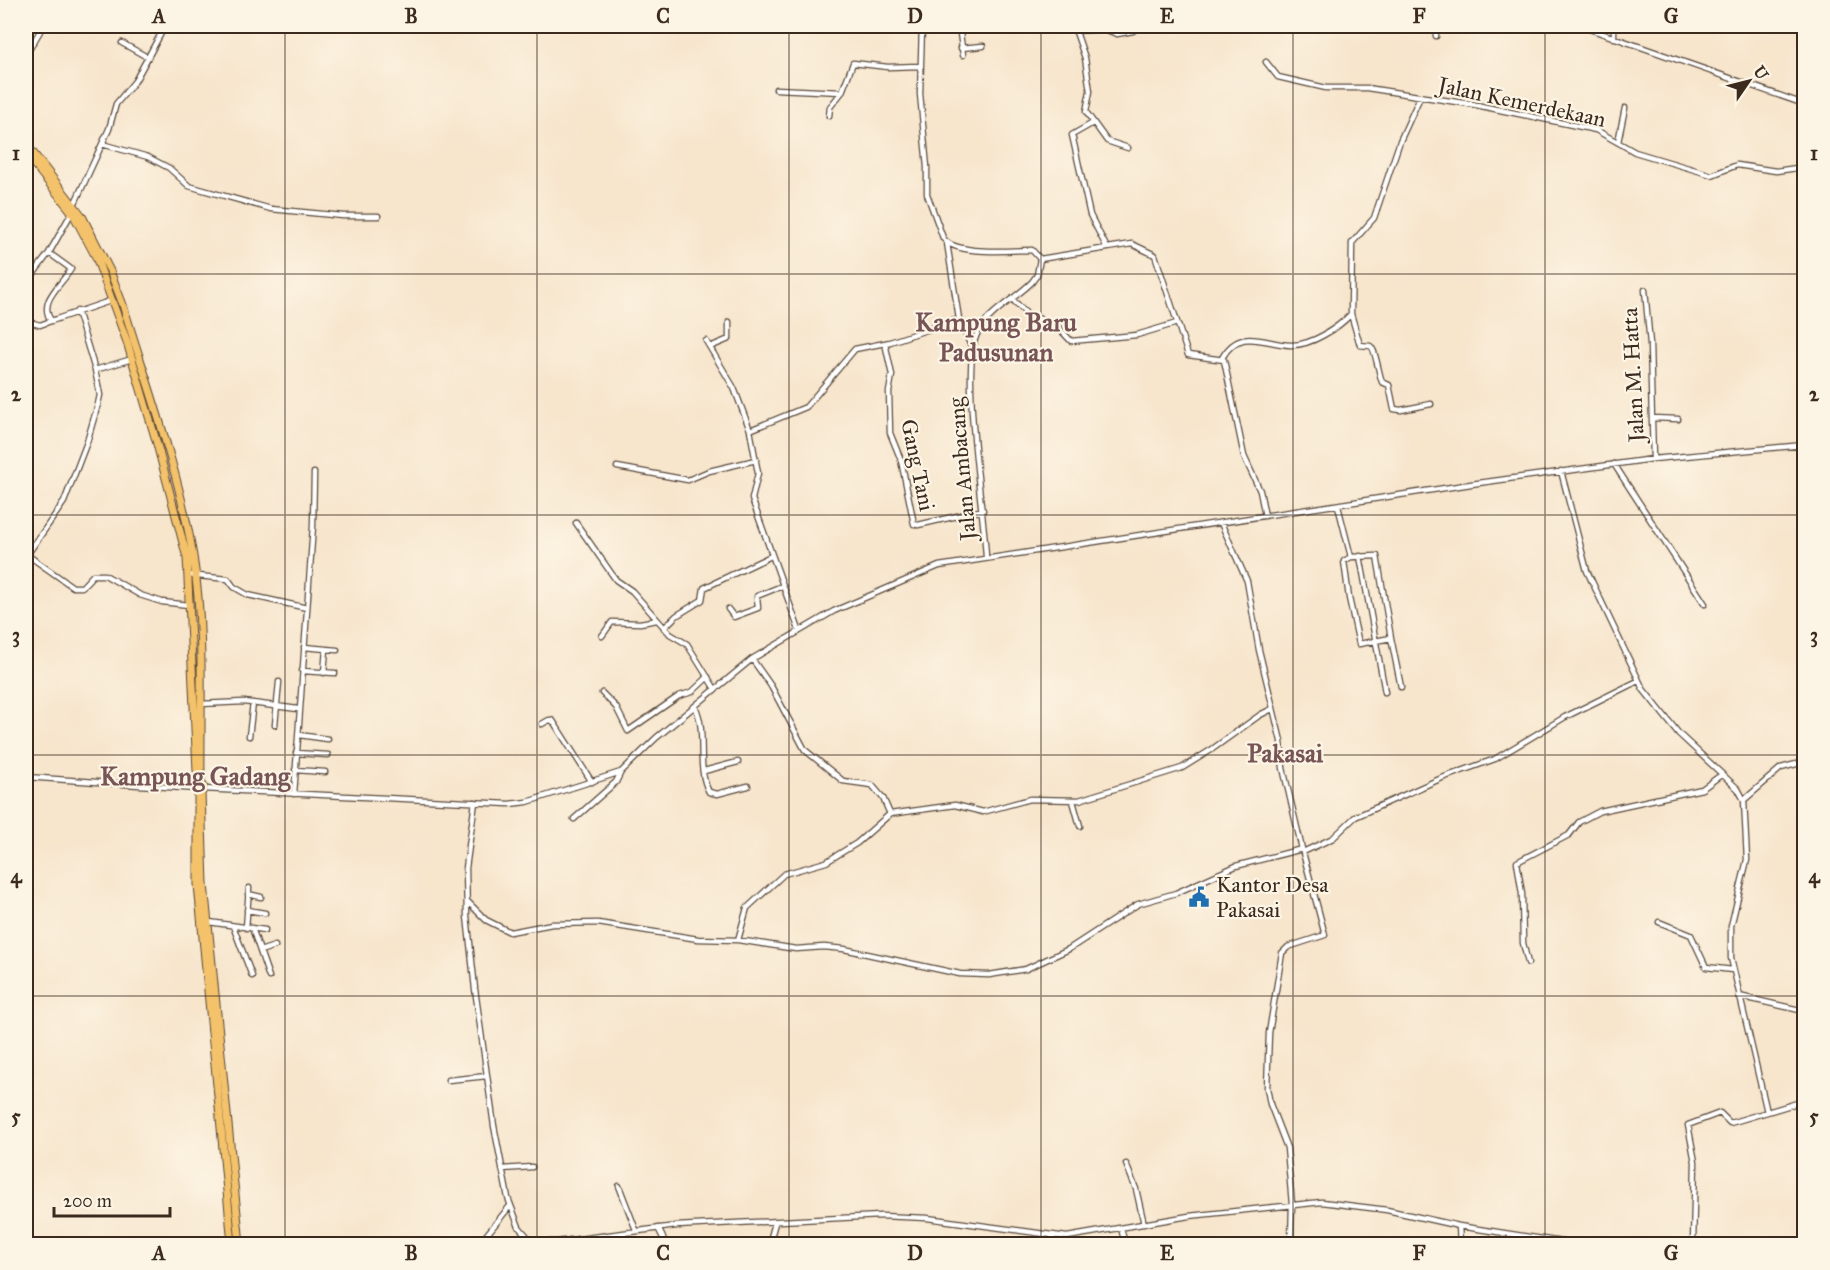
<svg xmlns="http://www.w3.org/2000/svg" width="1830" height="1270" font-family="'IM FELL Great Primer',serif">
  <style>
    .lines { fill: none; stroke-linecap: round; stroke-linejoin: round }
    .minor-casing { stroke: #574638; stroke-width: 7 }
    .highway-casing { stroke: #574638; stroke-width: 9 }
    .minor { stroke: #fff; stroke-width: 4.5 }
    .highway { stroke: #f3c26a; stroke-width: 7 }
    .grid { fill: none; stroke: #3b2a1e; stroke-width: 1.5; stroke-opacity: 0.55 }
    .labels { text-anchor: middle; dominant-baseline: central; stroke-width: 4.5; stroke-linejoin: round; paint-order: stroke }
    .street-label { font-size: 22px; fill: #3b2a1e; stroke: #fcf5e5 }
    .poi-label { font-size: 22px; fill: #3b2a1e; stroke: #fcf5e5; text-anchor: start }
    .quarter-label { font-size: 26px; font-weight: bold; fill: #775556; stroke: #fcf5e5 }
    .neatline { fill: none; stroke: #3b2a1e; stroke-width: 2 }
    .grid-label { font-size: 20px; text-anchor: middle; font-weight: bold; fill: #3b2a1e }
  </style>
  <rect width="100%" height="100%" fill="#fcf5e5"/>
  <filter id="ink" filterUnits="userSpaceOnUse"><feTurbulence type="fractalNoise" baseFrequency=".0167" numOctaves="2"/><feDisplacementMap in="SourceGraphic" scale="12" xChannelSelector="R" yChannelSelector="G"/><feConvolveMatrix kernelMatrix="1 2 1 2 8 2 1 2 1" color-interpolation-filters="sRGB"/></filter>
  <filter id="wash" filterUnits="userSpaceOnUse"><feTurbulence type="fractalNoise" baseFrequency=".008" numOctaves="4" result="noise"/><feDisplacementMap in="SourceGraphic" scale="24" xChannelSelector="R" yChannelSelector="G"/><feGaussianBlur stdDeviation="1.35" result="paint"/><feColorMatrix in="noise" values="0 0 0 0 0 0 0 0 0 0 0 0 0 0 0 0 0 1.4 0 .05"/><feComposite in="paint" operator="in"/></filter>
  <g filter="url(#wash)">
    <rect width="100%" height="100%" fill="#f7e5cc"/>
  </g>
  <g filter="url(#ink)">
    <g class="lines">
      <g class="minor-casing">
        <path id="minor" d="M909 26H922
          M922 26 920 94 927 167V194L943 238C955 256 1012 250 1032 250L1040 259 1037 275 1032 282C1015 299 989 312 978 332 959 366 984 510 986 557
          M959 26 963 55
          M1074 26 1085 58 1090 91 1086 112 1107 141 1128 148
          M1435 26 1436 36
          M1581 26 1804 104
          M1614 26V38
          M1075 31 1104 29 1117 34 1133 31
          M122 43 147 57
          M961 48 983 46
          M26 55 43 26
          M1266 62 1278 77 1326 88H1367L1476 105 1596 130 1635 152 1712 175 1737 165 1776 171 1804 167
          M776 89 842 92 853 63 888 67 919 66
          M829 116 830 107 842 92
          M1093 123 1072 135 1090 215 1107 248
          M1618 142 1625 108
          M102 144 148 157 169 168 189 186 271 209 343 216H378
          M74 205 109 129 116 104 135 81 165 26
          M72 212 49 253 71 269C60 287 38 301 51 321L113 300
          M947 243 959 319
          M1040 259 1132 244 1155 255 1188 355 1224 360 1244 456 1260 491 1265 516
          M26 284 49 253
          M1645 290 1650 344 1653 459
          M1012 299 1027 314 1056 325 1071 341 1137 335 1177 323
          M1351 314 1360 345C1363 346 1367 345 1370 346 1375 347 1379 375 1382 382L1389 385 1394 409 1401 410 1431 404
          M26 321 40 325 51 321
          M706 341 734 388 750 430
          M885 343 892 375 889 392 890 433 901 460 914 524 918 525 983 510
          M710 347 729 339V322
          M1222 358C1240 326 1264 344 1290 345 1311 346 1338 328 1351 314L1352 243 1374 218 1400 141 1420 97
          M95 370 132 359
          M1652 418 1678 419
          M1800 445 1804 473
          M1614 464 1705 604
          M617 467 688 480 709 471 756 460
          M1561 471 1587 571 1643 689 1679 734 1738 789 1744 800 1747 860 1731 926V958L1767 1112
          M1338 506 1351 557
          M576 523 616 580 632 591 670 634 687 644 715 689
          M26 554 73 587H82L93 575H105L140 595 162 602 189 605
          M27 555 64 502 87 442 98 404 100 395 95 370 77 311
          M1360 556 1385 692
          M1377 556 1391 638 1359 644 1349 598 1344 561 1351 557Z
          M188 575 228 579 234 587 248 595 307 608
          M728 609 734 617 758 608 757 596 782 586
          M664 628 676 616 702 600 704 588 771 556
          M799 630 752 499 758 473 750 430 806 407 855 349 890 342 959 319 971 346
          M602 636 612 622 640 623 657 620
          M1391 638 1401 687
          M304 647 337 650
          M752 659 771 686 805 750 843 781 872 785 883 798 890 814
          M302 671 335 673
          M324 673 326 649
          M602 693 616 707 628 731 679 696 692 692 708 677
          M200 704 244 702 298 709
          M695 706C708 733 695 766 709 792L717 794 748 786
          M542 724 549 720 553 721 592 782
          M275 725 279 682
          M299 735 328 739
          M249 736 253 703
          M296 753 328 755
          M295 770 325 772
          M704 771 738 762
          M26 777 196 789
          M203 789 509 804 527 802 621 772 656 738 752 659 834 611 939 566 1471 484 1653 459 1804 445
          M294 794 313 526 314 473
          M1744 800 1781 768 1804 762
          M1073 801 1080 826
          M475 802 466 868 467 916 475 989 494 1126 508 1198 519 1227 532 1242H556L676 1226 881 1216 927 1218 1067 1237 1189 1216 1322 1202 1387 1210 1459 1226 1575 1244
          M574 819 616 782 621 772
          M1303 852 1333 838 1355 817 1442 778 1495 759 1565 717 1638 681
          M248 894 261 897
          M467 901 486 920 510 932 552 924 598 923 698 939 738 940 796 949 824 947 844 949 960 974 989 975 1026 969 1069 949 1138 904 1176 893 1236 866 1302 849 1283 768 1281 741 1259 650 1247 581 1221 523
          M247 910 265 913
          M209 922 265 930
          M1659 922 1691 935 1706 967 1733 970
          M233 926 252 976
          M246 928 249 888
          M252 928 269 977
          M738 940 747 908 784 874 826 862 857 843 890 814 955 805 983 812 1030 799 1079 800 1182 768 1211 750 1260 715 1272 709
          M260 951 275 946
          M1528 963 1523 943 1522 894 1517 862 1569 835 1579 822 1600 811 1702 789 1721 775
          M1739 996 1804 1011
          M448 1080 487 1076
          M1126 1164 1136 1189 1144 1224
          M502 1169 532 1167
          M619 1186 636 1230
          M1459 1226 1460 1244
          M658 1228 666 1244
          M1121 1228 1125 1244
          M605 1235 609 1244
          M479 1244 510 1206
          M769 1244 775 1223
          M1048 1244 1054 1236
          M1291 1244 1292 1204 1287 1148 1270 1104 1267 1088 1269 1033 1282 953 1288 947 1325 935 1302 849
          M1693 1244 1695 1162 1688 1125 1720 1113 1730 1123 1804 1101"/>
      </g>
      <g class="highway-casing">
        <path id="highway" d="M26 144 82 216 110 271 123 305C148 387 179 471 193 556 205 631 200 709 201 785
          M26 154 72 212 96 257 127 342 157 444 187 558 197 771
          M196 788a4 4 0 1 1 8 0a4 4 0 1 1-8 0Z
          M201 792 204 884 240 1244
          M198 796V885L232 1244"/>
      </g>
      <use href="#minor" class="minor"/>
      <use href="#highway" class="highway"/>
    </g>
  </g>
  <path class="grid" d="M285 26V1244M537 26V1244M789 26V1244M1041 26V1244M1293 26V1244M1545 26V1244M26 274H1804M26 515H1804M26 755H1804M26 996H1804"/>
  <defs>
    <g id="civic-bare" transform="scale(1.62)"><path d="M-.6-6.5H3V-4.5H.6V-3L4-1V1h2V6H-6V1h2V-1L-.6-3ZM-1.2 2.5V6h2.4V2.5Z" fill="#1f6fb2" stroke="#fcf5e5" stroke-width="2.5" paint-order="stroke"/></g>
  </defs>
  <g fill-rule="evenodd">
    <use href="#civic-bare" x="1199" y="897"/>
  </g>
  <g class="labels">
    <g class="street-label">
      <text transform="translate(1522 102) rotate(12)">Jalan Kemerdekaan</text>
      <text transform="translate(1633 375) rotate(-93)">Jalan M. Hatta</text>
      <text transform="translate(918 465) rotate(78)">Gang Tani</text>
      <text transform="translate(962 469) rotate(-95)">Jalan Ambacang</text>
    </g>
    <g class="poi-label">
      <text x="1216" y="884">Kantor Desa<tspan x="1216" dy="25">Pakasai</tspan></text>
    </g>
    <g class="quarter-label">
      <text x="996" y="322">Kampung Baru<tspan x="996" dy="30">Padusunan</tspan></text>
      <text x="1285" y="753">Pakasai</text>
      <text x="195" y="776">Kampung Gadang</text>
    </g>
  </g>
  <rect width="1830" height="1270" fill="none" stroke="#fcf5e5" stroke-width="66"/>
  <g transform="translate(1749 81) rotate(55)" stroke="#fcf5e5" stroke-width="4.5" paint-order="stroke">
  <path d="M0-4.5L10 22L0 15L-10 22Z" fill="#3b2a1e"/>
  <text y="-9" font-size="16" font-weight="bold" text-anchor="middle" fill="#3b2a1e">U</text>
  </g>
  <path d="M54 1207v9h116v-9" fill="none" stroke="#3b2a1e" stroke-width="3"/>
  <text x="63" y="1207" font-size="18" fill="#3b2a1e" stroke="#fcf5e5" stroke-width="4.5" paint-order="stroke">200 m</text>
  <rect x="33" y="33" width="1764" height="1204" class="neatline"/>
  <g class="grid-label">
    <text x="159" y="23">A</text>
    <text x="411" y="23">B</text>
    <text x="663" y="23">C</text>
    <text x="915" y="23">D</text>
    <text x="1167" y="23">E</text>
    <text x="1419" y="23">F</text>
    <text x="1671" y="23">G</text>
    <text x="16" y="160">1</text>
    <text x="1814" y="160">1</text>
    <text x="16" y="401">2</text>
    <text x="1814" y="401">2</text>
    <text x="16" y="642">3</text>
    <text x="1814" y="642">3</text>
    <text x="16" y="883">4</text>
    <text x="1814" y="883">4</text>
    <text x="16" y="1123">5</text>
    <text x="1814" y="1123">5</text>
    <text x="159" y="1260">A</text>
    <text x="411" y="1260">B</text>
    <text x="663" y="1260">C</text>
    <text x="915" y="1260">D</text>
    <text x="1167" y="1260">E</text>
    <text x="1419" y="1260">F</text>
    <text x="1671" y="1260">G</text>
  </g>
</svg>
